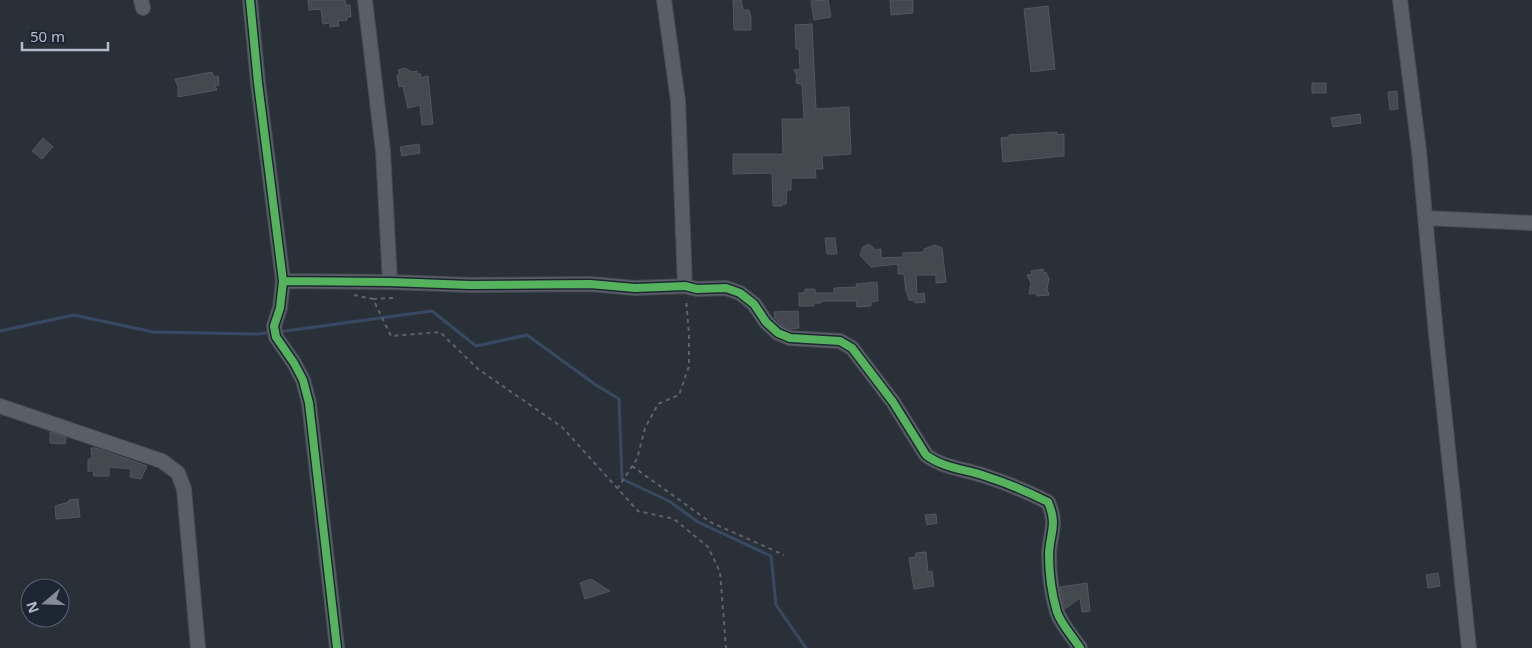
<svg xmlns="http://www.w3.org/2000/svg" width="1532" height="648" font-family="'Noto Sans',sans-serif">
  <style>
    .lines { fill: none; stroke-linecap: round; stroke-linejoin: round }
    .stream { stroke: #384963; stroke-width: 3 }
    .building { fill: #444950; stroke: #52575f }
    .minor-casing { stroke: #484c53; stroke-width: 16 }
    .path { stroke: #5d636a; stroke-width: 2; stroke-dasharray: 4 4; stroke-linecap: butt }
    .minor { stroke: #5a5e66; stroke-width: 14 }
    .cycleway-casing { stroke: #1d2633; stroke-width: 11 }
    .cycleway { stroke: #56b35d; stroke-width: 8 }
  </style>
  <rect width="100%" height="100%" fill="#2a3038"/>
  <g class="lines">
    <path class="stream" d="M0 331 74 315 153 332 258 334 272 332
      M278 332 432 311 476 346 527 335 596 385 619 399 622 479 669 501 698 522 771 556 776 605 806 648"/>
  </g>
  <path class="building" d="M308 0H345L346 5H350L351 17H347V20L338 21 339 26 330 27V23L323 24 321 9 309 10Z
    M733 0H741L743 10H749L751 18V30H734Z
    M828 0 831 17 814 20 811 1Z
    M890 0H913V13L891 15Z
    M1048 6 1055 69 1031 72 1024 9Z
    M812 24 816 109 849 107 851 154 822 156 823 169H815L816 178H791V190H787L786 204H782V206H773L772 173 733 174V154H783L782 119H804L802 84 796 83 797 76 794 70 800 69 799 49H796L795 25Z
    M405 68 412 72 417 71V74H421L420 78 428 76 433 124 422 125 420 105 408 108 403 86 399 87 397 75H400L398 70Z
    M212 72 214 77 218 76 219 85 215 86 217 90 178 97V87L175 79Z
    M1312 83H1326V93H1312Z
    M1397 91 1398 109 1390 110 1388 92Z
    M1360 114 1361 123 1333 127 1331 118Z
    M1057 132V135L1064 134V156L1003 162 1001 138 1009 137V135Z
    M43 138 53 147 42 159 32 151Z
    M419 144 420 153 402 156 400 147Z
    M825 238H835L837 254H827Z
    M869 244 876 250 881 249V258L903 257V253L924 252V249L935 245 942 248 946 282 936 283V275H916L917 294 924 293 925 302 915 303V300H909L907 292H906L904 274H898V264L871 267 860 255 863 247Z
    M1043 269 1044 273 1046 272 1049 279 1047 289 1049 295 1037 296 1035 293 1029 294 1031 283 1027 275 1032 274 1031 271Z
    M877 282 878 301 871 302V306L857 307 856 301H821V303H814V306H799V293H805V289H815V293H834V288L857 287 856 284Z
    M798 311 799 328 790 329 783 326 775 318 774 312Z
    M50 432 66 437 65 444 50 443Z
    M91 448H96L147 466 141 479 130 477 131 469 109 467V476H94L93 471H88V460L92 457Z
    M78 499 80 517 56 519 55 506 69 502V500Z
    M936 514 937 523 927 525 925 515Z
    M926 552 928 572 932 571 934 586 914 589 909 558 915 557 916 553Z
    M1438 573 1440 586 1428 588 1426 575Z
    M591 579 610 591 585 599 580 583Z
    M1087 583 1090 611 1082 612 1080 598 1065 609 1060 587Z"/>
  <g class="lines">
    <g class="minor-casing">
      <path id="minor" d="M141 0 143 8
        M250 0 258 83 283 281 280 308 274 326 276 337 294 363 303 380 309 403 337 648
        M365 0 383 151 390 282
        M664 0 678 101 685 286
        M1400 0 1419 151 1436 334 1469 648
        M1426 218 1532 223
        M283 281 390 282 470 285 590 284 635 288 685 286 697 289 726 288 740 293 754 304 766 322 778 333 790 338 840 341 852 348 893 402 926 455C943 468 965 469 985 476 1007 483 1028 492 1048 502 1058 525 1050 532 1049 554 1049 573 1052 595 1057 612 1061 624 1073 637 1080 648
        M0 406 162 461 178 473 184 489 198 648"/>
    </g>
    <path class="path" d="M354 295 373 299 391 336 440 332 478 369 562 427 638 511 674 519 708 547 720 572 726 648
      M373 299 392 298V294
      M632 466 710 522 784 555
      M617 489 637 459 645 428 658 404 679 395 689 366V335L686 299"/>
    <use href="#minor" class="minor"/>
    <g class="cycleway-casing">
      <path id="cycleway" d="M250 0 258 83 283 281 280 308 274 326 276 337 294 363 303 380 309 403 337 648
        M283 281 390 282 470 285 590 284 635 288 685 286 697 289 726 288 740 293 754 304 766 322 778 333 790 338 840 341 852 348 893 402 926 455C943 468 965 469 985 476 1007 483 1028 492 1048 502 1058 525 1050 532 1049 554 1049 573 1052 595 1057 612 1061 624 1073 637 1080 648"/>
    </g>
    <use href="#cycleway" class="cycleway"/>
  </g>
  <g transform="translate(45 603) rotate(251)"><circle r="24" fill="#1d2633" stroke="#59626f"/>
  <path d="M0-4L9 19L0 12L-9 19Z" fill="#848b96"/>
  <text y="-8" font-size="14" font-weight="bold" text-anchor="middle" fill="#b4bcc9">N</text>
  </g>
  <path d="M22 42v8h86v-8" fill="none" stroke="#b4bcc9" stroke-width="2.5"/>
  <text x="30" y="42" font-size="15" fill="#b4bcc9" stroke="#1d2633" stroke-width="4" paint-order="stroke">50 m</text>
</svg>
